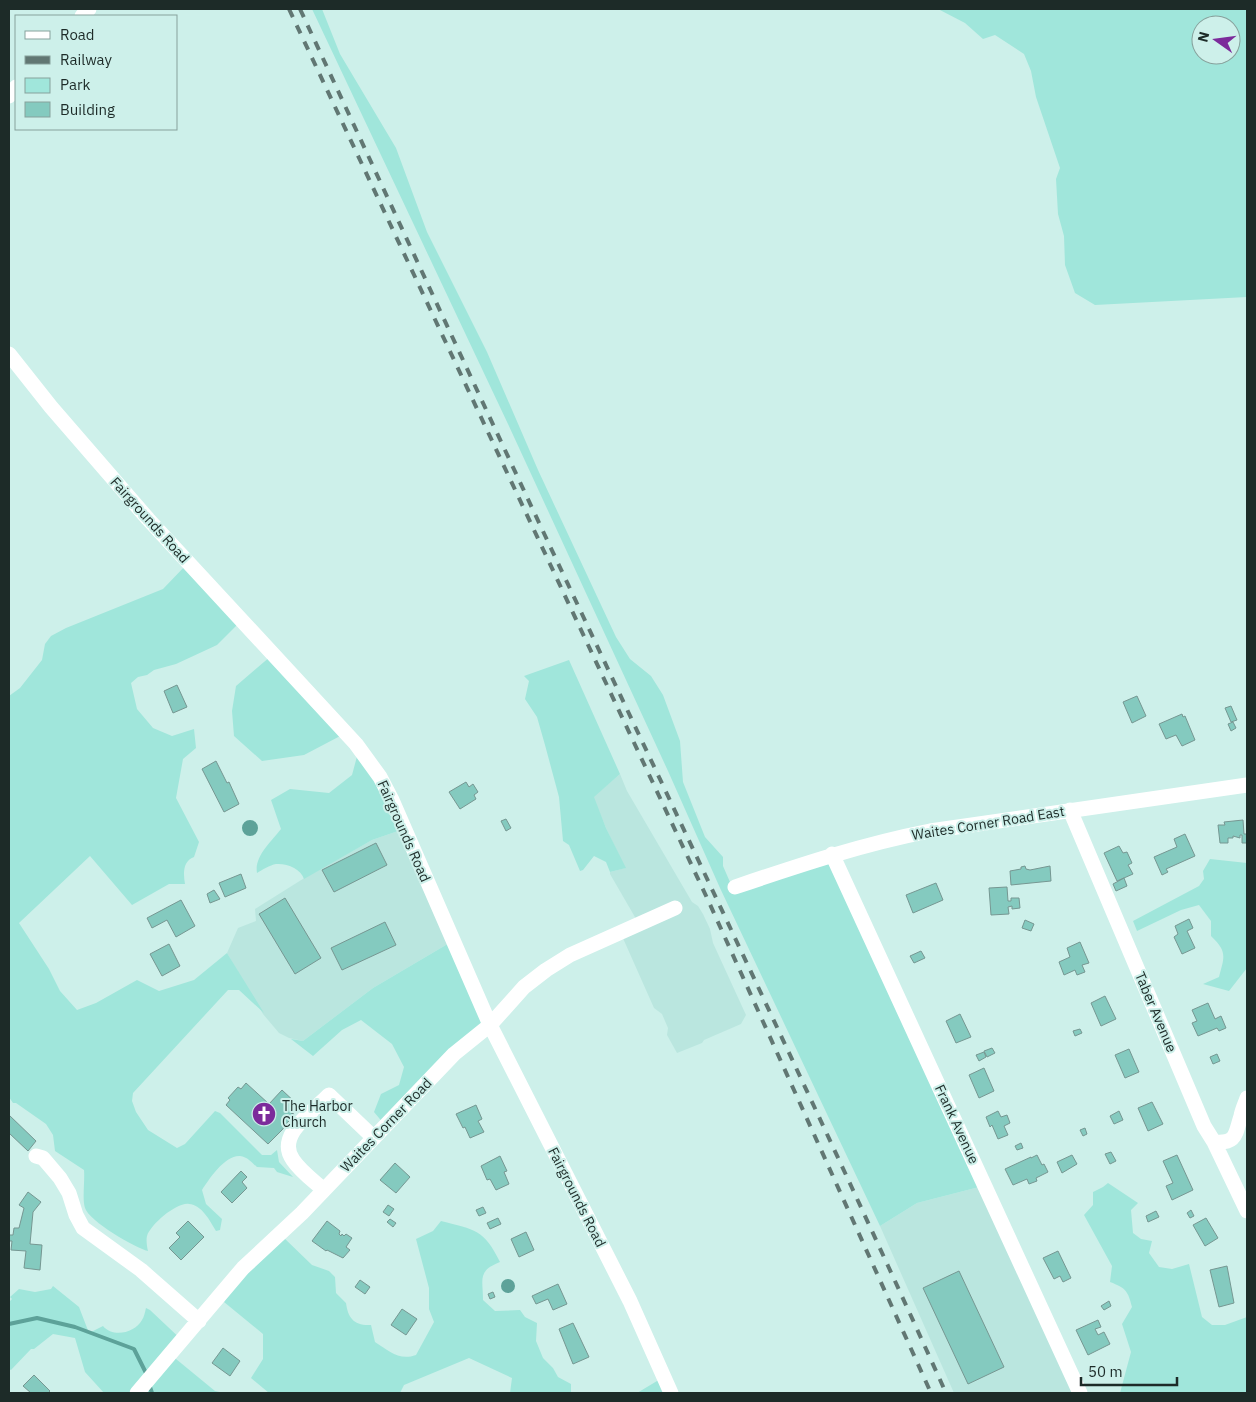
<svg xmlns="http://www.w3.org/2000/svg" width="1256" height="1402" font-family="'IBM Plex Sans',sans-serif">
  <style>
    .built { fill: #bae6df }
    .green { fill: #a0e6db; fill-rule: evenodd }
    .water { fill: #5da299 }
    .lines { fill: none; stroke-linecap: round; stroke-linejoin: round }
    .stream { stroke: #5da299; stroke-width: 4 }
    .building { fill: #84cabf; stroke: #769792 }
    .minor { stroke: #fff; stroke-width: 15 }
    .rail { stroke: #617773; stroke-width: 4; stroke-dasharray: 9 9; stroke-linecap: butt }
    .labels { text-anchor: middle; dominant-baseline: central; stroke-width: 4; stroke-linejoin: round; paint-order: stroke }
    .street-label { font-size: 14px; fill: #1d2b28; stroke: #cdf0ea }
    .poi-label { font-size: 14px; fill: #1d2b28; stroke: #cdf0ea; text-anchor: start }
  </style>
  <rect width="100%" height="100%" fill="#cdf0ea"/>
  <path class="built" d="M620 774 627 791 692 902 698 906 703 914 710 929 713 943 746 1015 741 1024 704 1040 702 1043 677 1053 667 1035 668 1028 662 1014 654 1008 622 936 639 924 610 874V872L625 868 606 828 593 797Z
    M401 830 451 942 373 988 303 1041 289 1038 279 1033 263 1014 227 953 238 928 256 921 255 909 306 877 372 840Z
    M983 1186 1079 1393H954L880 1226 917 1203Z"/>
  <path class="green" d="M312 9H322L340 54 396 148 427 232 487 352 538 470 616 637 630 659 651 676 663 695 680 741 683 782 705 837 723 857V866L733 889 826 855 983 1186 917 1203 880 1226 720 888 668 771 508 424Z
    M938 9H1247V297L1095 305 1075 293 1065 265 1064 236 1058 214 1056 179 1060 168 1036 97 1031 71 1024 54 995 35 983 39 965 23ZM1201 25H1231V55H1201Z
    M187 564 237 625 217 645 176 664 154 670 147 675 138 677 131 683 137 709 153 728 172 736 194 729 196 748 183 759 176 798 199 842 194 857C183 861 183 873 185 884H169L132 905 90 856 19 923 49 969 60 991 77 1010 96 1003 137 980 159 991 194 980 227 953 264 1013 239 990H228L133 1093 132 1101 136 1112 148 1130 177 1148 185 1144 215 1111 220 1113 262 1155H271L277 1150 279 1162 293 1177 277 1172 274 1168 257 1167C252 1163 248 1157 240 1156 225 1155 209 1179 202 1190L206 1204 222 1219 220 1230 216 1231C210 1221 202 1205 189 1204 177 1202 151 1224 147 1236 146 1240 147 1247 148 1251 135 1248 89 1221 85 1208 82 1199 85 1181 84 1170L55 1151 53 1135 46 1124 16 1103H13L9 1097V696L20 688 42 660 45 644 51 636 66 628 163 589Z
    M271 656 274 658 355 745 381 780 401 827V830L372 840 304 879C301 869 287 863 276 864 270 865 262 870 257 873 254 856 272 841 281 829L271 800 290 789 329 793 352 775 359 749 344 734 304 755 262 761 234 736 232 711 236 686Z
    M569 660 620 774 594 797 606 828 626 868 610 872 606 862 594 856 583 870 580 871 569 845 563 841 559 797 545 745 537 717 525 699 529 681 524 676Z
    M1210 859 1247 863V968L1229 991 1203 984 1219 977C1224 957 1228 952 1211 936V921L1199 905 1181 910 1137 931 1133 921 1199 886 1204 879 1203 871Z
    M451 942 489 1024 384 1124 374 1112 381 1094 399 1085 404 1067 392 1044 361 1020 342 1030 313 1056 291 1039 303 1041 373 988Z
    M1108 1183 1138 1203 1131 1210 1133 1233 1141 1239 1152 1241 1149 1253 1159 1267 1172 1269 1189 1264 1202 1317 1212 1325H1225L1247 1317V1393H1120L1131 1352 1122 1324 1132 1307C1128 1291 1126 1288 1110 1282L1112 1266 1084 1215 1093 1205V1192L1103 1187Z
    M441 1221C475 1230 484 1229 500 1262 477 1271 483 1279 483 1300L495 1311 520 1310 525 1317 537 1323 536 1341 543 1358 553 1368 558 1377 571 1384V1393H510L512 1378 469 1358 404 1385 400 1393H269L251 1378 263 1359V1334L224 1302 227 1296 282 1236 312 1265 329 1271 335 1277 336 1293 346 1303C348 1318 354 1326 371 1325L375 1342C389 1351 399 1361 416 1355L434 1322 429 1309V1288L416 1239 433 1231Z
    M53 1286 79 1307 89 1333 103 1326C113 1338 135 1333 142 1320 144 1317 145 1312 146 1308L150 1310 185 1343 175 1356 176 1359 215 1391 224 1393H104L85 1372 75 1338 53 1334 34 1349H31L11 1370 9 1369V1302L12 1299 10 1297 19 1289 35 1292 51 1289Z
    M662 1378 670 1393H637Z"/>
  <path class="water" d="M242 828a8 8 0 1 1 16 0a8 8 0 1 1-16 0Z
    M501 1286a7 7 0 1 1 14 0a7 7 0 1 1-14 0Z"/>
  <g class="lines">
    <path class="stream" d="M9 1324 37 1318 75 1327 134 1349 147 1375
      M149 1384 152 1393"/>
  </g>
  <path class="building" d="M177 685 187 707 173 713 164 691Z
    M1137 696 1146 716 1132 723 1123 702Z
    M1231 706 1237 720 1231 722 1225 708Z
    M1182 714 1183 717 1185 716 1195 740 1182 746 1176 735 1166 739 1159 724Z
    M1233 722 1236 728 1231 731 1228 724Z
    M216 761 227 783 229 782 239 804 224 812 202 769Z
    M466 782 469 787 473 784 478 792 474 795 476 799 460 809 449 792Z
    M506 819 511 828 506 831 501 821Z
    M1243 820 1244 834H1247V843H1242V835H1240V838L1233 836V838H1228V843H1220L1218 825H1225L1224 822Z
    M1185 834 1195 856 1166 869 1168 872 1162 875 1154 857 1177 847 1174 839Z
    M376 843 387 865 334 892 322 870Z
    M1119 846 1123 853 1127 852 1132 863 1128 865 1133 874 1117 881 1104 853Z
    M1025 866 1026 869 1030 870 1050 866 1051 881 1011 885 1010 871 1021 869V867Z
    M241 874 246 888 225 897 219 883Z
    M1124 878 1127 886 1116 891 1113 884Z
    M936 883 943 900 913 913 906 895Z
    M1007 887 1008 901H1011V898H1019L1020 908 1012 909V906L1008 907 1009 914 991 915 989 888Z
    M214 890 220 899 210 903 207 894Z
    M285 898 321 958 295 974 259 914Z
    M181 900 195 926 176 937 167 920 152 928 147 918Z
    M1189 919 1193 928 1187 931 1195 948 1182 954 1174 937 1178 934 1175 926Z
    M1025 920 1034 924 1031 931 1022 928Z
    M385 922 396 945 342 970 331 948Z
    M1080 942 1089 963 1082 965 1085 972 1077 975 1075 970 1064 975 1059 962 1070 957 1067 948Z
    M169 944 180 966 162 976 150 954Z
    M921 951 925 958 914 963 910 956Z
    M1105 996 1116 1019 1101 1026 1091 1003Z
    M1208 1003 1215 1019 1221 1016 1226 1028 1219 1031 1217 1028 1198 1036 1192 1023 1197 1021 1192 1010Z
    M960 1014 971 1037 956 1043 946 1021Z
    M1080 1029 1082 1033 1075 1036 1073 1031Z
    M992 1048 995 1053 987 1057 984 1051Z
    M1129 1049 1139 1072 1125 1078 1115 1055Z
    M984 1052 986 1057 979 1061 976 1055Z
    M1217 1054 1220 1061 1213 1064 1210 1057Z
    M984 1068 994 1091 979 1098 969 1075Z
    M246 1083 269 1104 282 1090 298 1105 291 1113 294 1114 282 1130 268 1144 226 1105 230 1100 228 1098 238 1087 241 1089Z
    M1152 1102 1163 1124 1148 1131 1138 1108Z
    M476 1105 482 1119 478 1121 484 1132 470 1138 465 1127 463 1128 456 1114Z
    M998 1111 1001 1117 1007 1115 1010 1123 1004 1126 1008 1135 998 1139 992 1125 990 1127 986 1117Z
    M1119 1111 1123 1120 1114 1124 1110 1116Z
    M9 1115 36 1141 28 1151 9 1133Z
    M1085 1128 1087 1134 1083 1136 1080 1130Z
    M1021 1143 1023 1148 1017 1150 1015 1146Z
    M1111 1152 1116 1161 1110 1164 1105 1154Z
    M1037 1155 1042 1165 1044 1164 1048 1172 1036 1178 1037 1181 1029 1184 1027 1179 1013 1185 1005 1169 1031 1157V1158Z
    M1072 1155 1077 1164 1062 1173 1057 1162Z
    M1177 1155 1193 1190 1172 1200 1166 1186 1173 1183 1163 1161Z
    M500 1156 507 1171 504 1172 509 1184 496 1190 490 1179 487 1180 481 1166Z
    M395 1163 410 1177 396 1193 380 1180Z
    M241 1171 247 1177 242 1182 247 1188 232 1203 221 1192Z
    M28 1192 41 1202 33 1212 30 1244 42 1245 40 1270 24 1268 26 1251 11 1250 12 1241H9V1235H13L14 1228H19L24 1208 19 1205Z
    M388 1205 394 1209 389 1216 383 1212Z
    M483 1207 486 1213 479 1216 476 1210Z
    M1191 1210 1194 1216 1190 1218 1187 1213Z
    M1156 1211 1159 1217 1148 1222 1146 1216Z
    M498 1218 501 1224 490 1229 487 1223Z
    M1206 1218 1218 1238 1205 1246 1193 1225Z
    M390 1219 396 1223 393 1227 387 1222Z
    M188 1221 204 1237 181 1260 169 1248 180 1237 176 1233Z
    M327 1221 340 1231 339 1234 341 1236 342 1234 344 1236 346 1234 352 1238 346 1247 350 1250 343 1258 327 1250 326 1251 312 1241Z
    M526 1232 534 1250 519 1257 511 1239Z
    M1058 1251 1071 1278 1063 1282 1060 1276 1054 1279 1043 1258Z
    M1227 1266 1234 1303 1219 1307 1210 1270Z
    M959 1271 1004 1367 968 1384 923 1288Z
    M360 1280 370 1287 365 1294 355 1287Z
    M558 1284 567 1304 553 1310 548 1299 536 1304 532 1296Z
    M493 1292 495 1297 490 1299 488 1294Z
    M1109 1301 1111 1306 1104 1310 1101 1306Z
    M402 1309 417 1319 406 1335 391 1325Z
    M1098 1320 1101 1327 1095 1329 1098 1335 1104 1332 1110 1344 1088 1355 1076 1330Z
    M573 1323 589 1357 573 1364 559 1329Z
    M223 1348 240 1361 230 1376 212 1363Z
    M34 1375 50 1391 48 1393H31L23 1386Z"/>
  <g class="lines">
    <path class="minor" d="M82 16 89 9
      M9 96 16 87
      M9 354 51 407 148 519 356 744 380 777 392 800 490 1025 630 1301 671 1393
      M1070 810 1204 1126 1214 1142 1247 1211
      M832 854 1080 1393
      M735 887C800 865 863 844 930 831L1247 785
      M1214 1142C1237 1144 1235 1134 1241 1116 1242 1110 1245 1104 1247 1098
      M36 1156 43 1158 60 1178 69 1193 76 1215 83 1228 141 1270 199 1321
      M324 1190C314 1181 301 1172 293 1160 275 1135 314 1111 329 1095L374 1138
      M137 1393 243 1268 302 1213 454 1054 490 1025 524 987 546 970 570 955 675 908"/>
    <path class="rail" d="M289 9 708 900 931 1393
      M300 9C394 211 487 413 582 614 704 873 828 1132 946 1393"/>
  </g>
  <defs>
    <g id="church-disc" transform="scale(1.25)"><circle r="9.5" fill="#7c2b9b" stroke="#cdf0ea"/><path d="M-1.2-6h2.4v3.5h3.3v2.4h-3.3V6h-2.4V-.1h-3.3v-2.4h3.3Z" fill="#fff"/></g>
  </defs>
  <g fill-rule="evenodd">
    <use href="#church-disc" x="264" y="1114"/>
  </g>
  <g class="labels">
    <g class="street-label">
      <text transform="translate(150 520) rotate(48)">Fairgrounds Road</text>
      <text transform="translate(988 823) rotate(-9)">Waites Corner Road East</text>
      <text transform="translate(404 831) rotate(66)">Fairgrounds Road</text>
      <text transform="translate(1156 1012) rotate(67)">Taber Avenue</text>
      <text transform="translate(957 1124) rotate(65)">Frank Avenue</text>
      <text transform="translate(386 1125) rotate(-46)">Waites Corner Road</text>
      <text transform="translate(577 1197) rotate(63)">Fairgrounds Road</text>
    </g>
    <g class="poi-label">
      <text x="282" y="1106">The Harbor<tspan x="282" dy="16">Church</tspan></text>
    </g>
  </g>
  <rect width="1256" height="1402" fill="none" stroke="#1d2b28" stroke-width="20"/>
  <rect x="15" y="15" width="162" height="115" fill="#cdf0ea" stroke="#87a19c"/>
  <rect x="25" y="31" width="25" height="8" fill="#ffffff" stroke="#87a19c"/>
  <text x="60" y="40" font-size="15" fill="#1d2b28">Road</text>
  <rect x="25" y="56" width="25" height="8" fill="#617773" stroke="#87a19c"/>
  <text x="60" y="65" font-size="15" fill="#1d2b28">Railway</text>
  <rect x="25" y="78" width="25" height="15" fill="#a0e6db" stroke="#87a19c"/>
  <text x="60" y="90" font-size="15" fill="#1d2b28">Park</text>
  <rect x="25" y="102" width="25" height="15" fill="#84cabf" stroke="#87a19c"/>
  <text x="60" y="115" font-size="15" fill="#1d2b28">Building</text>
  <g transform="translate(1216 40) rotate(284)"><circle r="24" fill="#cdf0ea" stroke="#87a19c"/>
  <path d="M0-4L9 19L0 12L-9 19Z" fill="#7c2b9b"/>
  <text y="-8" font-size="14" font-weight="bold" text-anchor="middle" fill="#1d2b28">N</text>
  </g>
  <path d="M1081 1377v8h96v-8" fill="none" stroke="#1d2b28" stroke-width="2.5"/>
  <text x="1088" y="1377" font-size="15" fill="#1d2b28" stroke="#cdf0ea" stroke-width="4" paint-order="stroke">50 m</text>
</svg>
